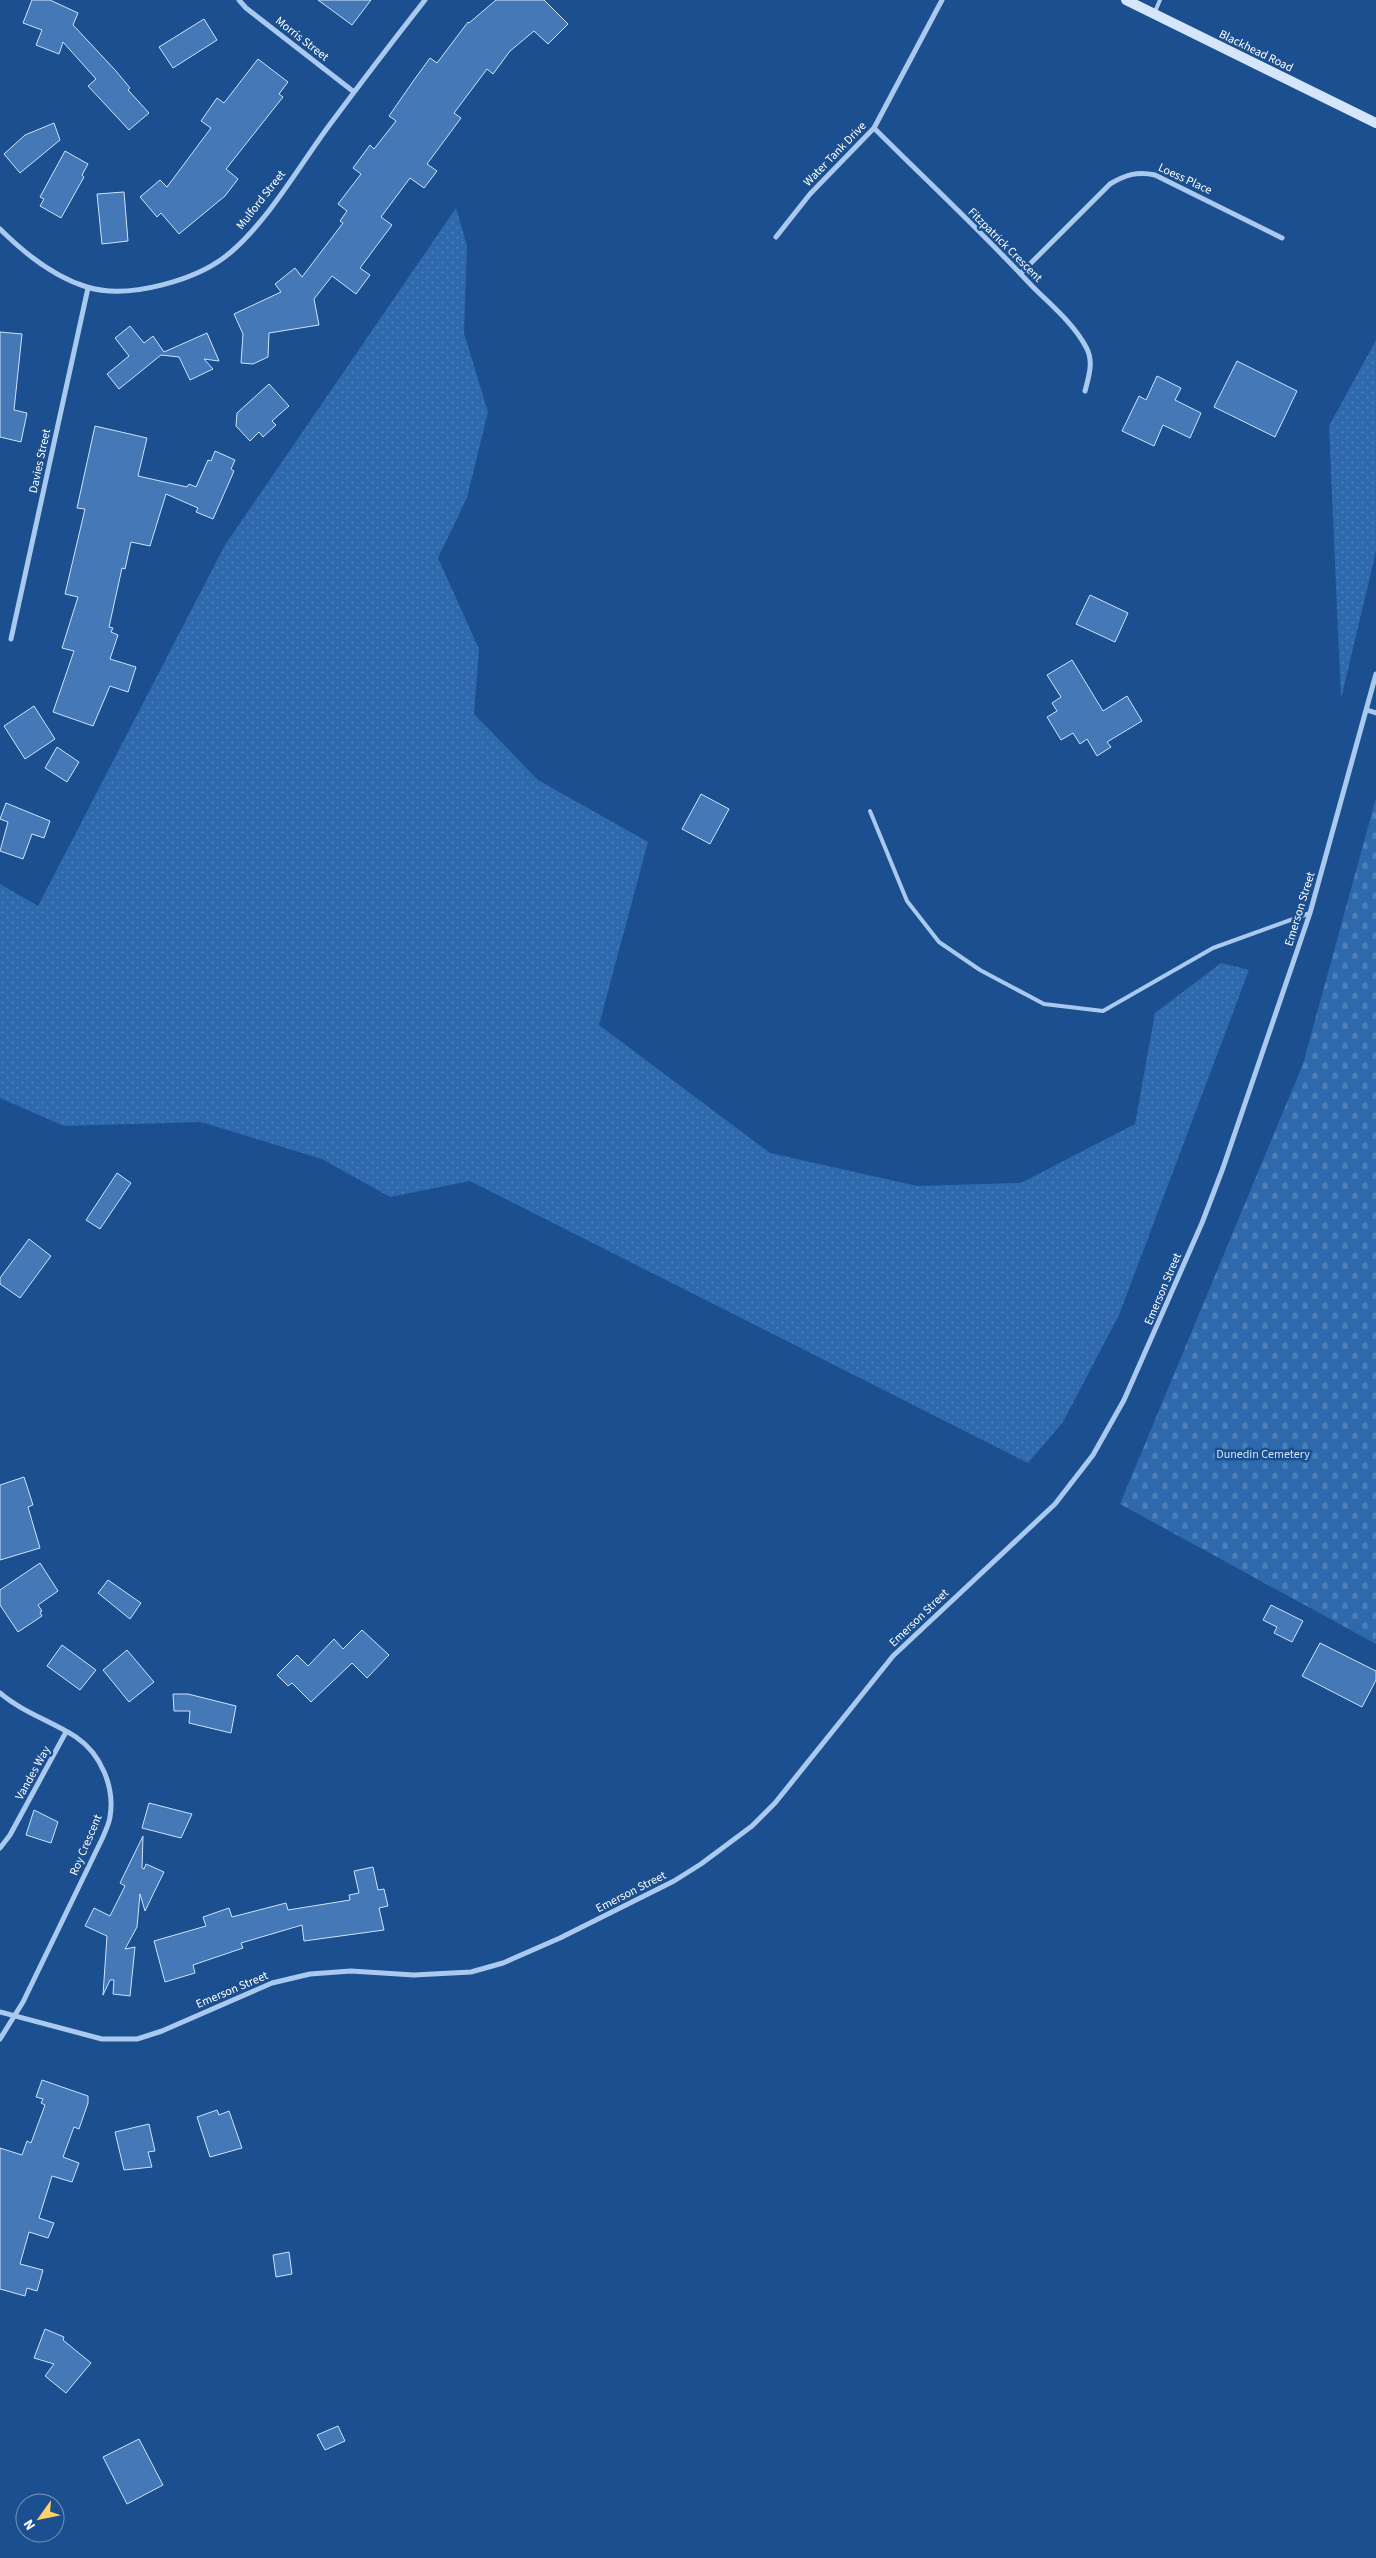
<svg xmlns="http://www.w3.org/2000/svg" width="1376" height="2558" font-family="'Source Sans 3',sans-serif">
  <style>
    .grass { fill: url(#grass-dots) }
    .cemetery { fill: url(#cemetery-stones) }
    .building { fill: #4478b7; stroke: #cfe3fa }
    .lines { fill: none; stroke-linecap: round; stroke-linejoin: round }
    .lane { stroke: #a9c9ee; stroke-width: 4 }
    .street { stroke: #a9c9ee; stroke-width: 5 }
    .secondary { stroke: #d6e6fa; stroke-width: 10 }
    .labels { text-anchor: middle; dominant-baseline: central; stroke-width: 5; stroke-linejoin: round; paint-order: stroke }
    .street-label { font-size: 12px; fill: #fff; stroke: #1b4f8f }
    .park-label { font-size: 12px; fill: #cfe3fa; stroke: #1b4f8f }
  </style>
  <defs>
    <pattern id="grass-dots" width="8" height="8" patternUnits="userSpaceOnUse" patternTransform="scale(1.25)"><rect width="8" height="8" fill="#2e69ad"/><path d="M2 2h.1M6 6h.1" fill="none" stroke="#4d80b9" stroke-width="1.8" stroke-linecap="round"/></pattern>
    <pattern id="cemetery-stones" width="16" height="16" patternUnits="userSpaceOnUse" patternTransform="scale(1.25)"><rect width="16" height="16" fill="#2e69ad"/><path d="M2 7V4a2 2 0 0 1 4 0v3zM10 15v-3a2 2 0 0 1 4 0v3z" fill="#4d80b9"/></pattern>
  </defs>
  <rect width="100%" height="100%" fill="#1b4f8f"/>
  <path class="grass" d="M456 208 467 246 464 333 488 412 467 498 438 558 479 649 474 714 538 780 648 842 599 1025 770 1153 917 1186 1021 1183 1135 1124 1155 1013 1221 963 1249 970 1119 1315 1063 1422 1028 1463 470 1181 390 1197 322 1159 201 1122 64 1126 0 1098V884L38 906 225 545Z
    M1376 340V551L1341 699 1329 426Z"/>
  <path class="cemetery" d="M1376 798V1644L1120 1504 1303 1064Z"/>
  <path class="building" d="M32 0H50L78 13 73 25 116 71 130 88 128 90 149 113 129 130 88 86 96 79 63 42 59 54 36 45 42 30 23 23Z
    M318 0H371L352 25Z
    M496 0H544L568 24 548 44 534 31 510 51 493 74 487 69 454 113 461 118 427 164 437 171 424 188 410 178 381 217 392 225 360 268 370 275 356 294 332 276 314 299 319 325 269 333 268 357 253 364 241 363 243 334 234 314 281 292 275 284 295 268 302 277 343 223 340 221 347 211 338 204 361 174 353 168 370 145 374 149 396 121 389 116 414 80 430 58 437 63 468 22 469 23Z
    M204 19 217 40 173 68 159 47Z
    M258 59 288 82 279 94 283 97 226 169 238 179 225 196 179 234 161 213 157 217 140 197 160 180 167 187 211 128 201 121 217 98 224 103Z
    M54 123 60 140 20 173 4 154 25 135Z
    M65 151 88 164 82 175 84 177 61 218 40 206 44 199 40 197Z
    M124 192 128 241 102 244 97 194Z
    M130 326 144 343 153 336 164 352 207 333 219 361 204 359 213 369 190 380 179 357 161 355 119 389 107 374 129 356 115 338Z
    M0 332 22 334 14 410 27 413 21 442 0 437Z
    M1237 361 1297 391 1275 437 1214 407Z
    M1157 376 1181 388 1175 400 1201 413 1190 438 1163 425 1154 446 1122 431 1139 396 1146 400Z
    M269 384 289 406 272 421 276 425 263 437 259 432 250 441 236 426 237 413Z
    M95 426 147 438 138 476 187 487 189 484 196 487 208 460 211 461 215 451 235 460 231 469 234 471 213 519 196 512 198 508 166 494 150 546 131 542 125 569 122 568 109 627 113 628 111 632 118 635 110 659 136 667 128 692 110 686 93 726 53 712 74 651 62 648 78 597 65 594 85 509 77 508Z
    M1090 595 1128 613 1115 642 1076 624Z
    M1072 660 1103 711 1127 696 1142 721 1107 742 1111 747 1097 756 1087 739 1080 744 1073 733 1061 740 1047 717 1057 711 1052 703 1061 697 1047 675Z
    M34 706 55 739 25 759 4 726Z
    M57 747 79 762 67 782 45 768Z
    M701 794 729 809 710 844 682 829Z
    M6 803 50 821 44 838 32 834 23 859 0 851 8 822 0 819Z
    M117 1173 131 1183 100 1229 86 1220Z
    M29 1239 51 1256 20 1298 0 1284V1278Z
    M24 1477 33 1505 28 1507 40 1548 0 1560V1485Z
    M40 1563 58 1591 38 1605 42 1611 40 1612 42 1616 18 1632 0 1605V1590Z
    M108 1580 141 1603 130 1619 98 1593Z
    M1271 1605 1303 1621 1292 1642 1274 1633 1277 1627 1263 1620Z
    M362 1630 389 1655 367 1678 352 1663 311 1702 292 1683 288 1686 277 1675 297 1655 308 1666 334 1639 343 1649Z
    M1320 1643 1376 1671V1680L1362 1707 1302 1676Z
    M62 1645 96 1670 80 1690 47 1666Z
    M127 1650 154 1682 129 1702 103 1670Z
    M173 1694H188L236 1706 231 1733 189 1723 190 1711H174Z
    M149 1803 192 1814 181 1838 142 1828Z
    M34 1810 58 1822 51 1843 26 1835Z
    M143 1836 142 1868 144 1869 146 1864 164 1872 145 1911 140 1894 137 1927 125 1949 135 1947 130 1996 113 1994 114 1980H110L103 1995 107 1936 85 1926 94 1908 110 1916 125 1886 120 1883Z
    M373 1867 378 1890 384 1889 388 1906 379 1908 384 1930 304 1941 302 1925 241 1943 243 1948 193 1965 195 1973 165 1982 154 1941 206 1926 203 1917 229 1908 232 1917 286 1903 288 1910 350 1900 349 1895 359 1893 354 1871Z
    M42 2080 88 2096V2103L79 2129 74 2127 63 2157 79 2163 72 2182 52 2176 39 2218 54 2223 48 2238 29 2232 20 2264 43 2270 37 2291 27 2288 25 2296 0 2289V2148L22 2155 27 2141 31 2143 45 2105 41 2103 43 2099 36 2097Z
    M217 2110 219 2115 229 2111 242 2148 210 2157 197 2117Z
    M149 2124 155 2151 148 2152 152 2167 124 2170 115 2132Z
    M289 2252 292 2274 276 2277 273 2255Z
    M45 2329 64 2337 63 2340 91 2363 66 2393 45 2376 54 2364 34 2358Z
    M338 2426 345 2441 325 2450 317 2435Z
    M139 2439 163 2485 127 2504 103 2457Z"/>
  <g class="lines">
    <path class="lane" d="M1154 14 1160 0
      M870 811 907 901 939 942 980 970 1044 1004 1103 1011 1213 948 1310 913"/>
    <path class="street" d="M239 0 246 8 354 92
      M874 128C927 181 982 232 1033 287 1051 305 1074 324 1086 347 1094 361 1089 376 1085 391
      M0 229C24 253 54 277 87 287 128 300 199 280 231 252 269 219 298 168 328 127 360 84 392 42 425 0
      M776 237 810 194 874 128 942 0
      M1021 273 1110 184C1125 175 1137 171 1155 175L1282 238
      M11 639 88 288
      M1367 710 1376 713
      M0 1693C22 1712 51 1721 76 1737 101 1754 115 1787 110 1817 109 1824 105 1832 102 1839L23 2002 0 2039
      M0 1848 10 1835 66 1732
      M0 2012 102 2039H137L162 2031 272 1983 310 1974 351 1971 414 1975 471 1972 503 1963 560 1938 674 1881 701 1864 752 1826 775 1803 893 1656 1055 1504 1093 1455 1124 1400 1202 1223 1223 1168 1310 913 1376 674"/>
    <path class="secondary" d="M1126 0 1376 123"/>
  </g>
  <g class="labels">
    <g class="street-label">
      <text transform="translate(302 39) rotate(38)">Morris Street</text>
      <text transform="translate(1256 51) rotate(26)">Blackhead Road</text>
      <text transform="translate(835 154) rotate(-46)">Water Tank Drive</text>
      <text transform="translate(1185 179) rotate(25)">Loess Place</text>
      <text transform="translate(261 200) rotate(-52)">Mulford Street</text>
      <text transform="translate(1005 245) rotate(45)">Fitzpatrick Crescent</text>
      <text transform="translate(40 461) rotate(-78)">Davies Street</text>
      <text transform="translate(1300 909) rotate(-73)">Emerson Street</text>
      <text transform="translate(1163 1289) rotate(-67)">Emerson Street</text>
      <text transform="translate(919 1618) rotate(-44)">Emerson Street</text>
      <text transform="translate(33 1773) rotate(-61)">Vandes Way</text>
      <text transform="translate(86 1845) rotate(-67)">Roy Crescent</text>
      <text transform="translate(631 1892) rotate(-27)">Emerson Street</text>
      <text transform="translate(232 1990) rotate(-23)">Emerson Street</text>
    </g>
    <g class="park-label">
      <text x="1263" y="1454">Dunedin Cemetery</text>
    </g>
  </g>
  <g transform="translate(40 2518) rotate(237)"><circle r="24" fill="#1b4f8f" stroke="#7695bc"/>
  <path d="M0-4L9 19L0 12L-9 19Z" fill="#ffd166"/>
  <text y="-8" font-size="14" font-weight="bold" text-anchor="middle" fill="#ffffff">N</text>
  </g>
</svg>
